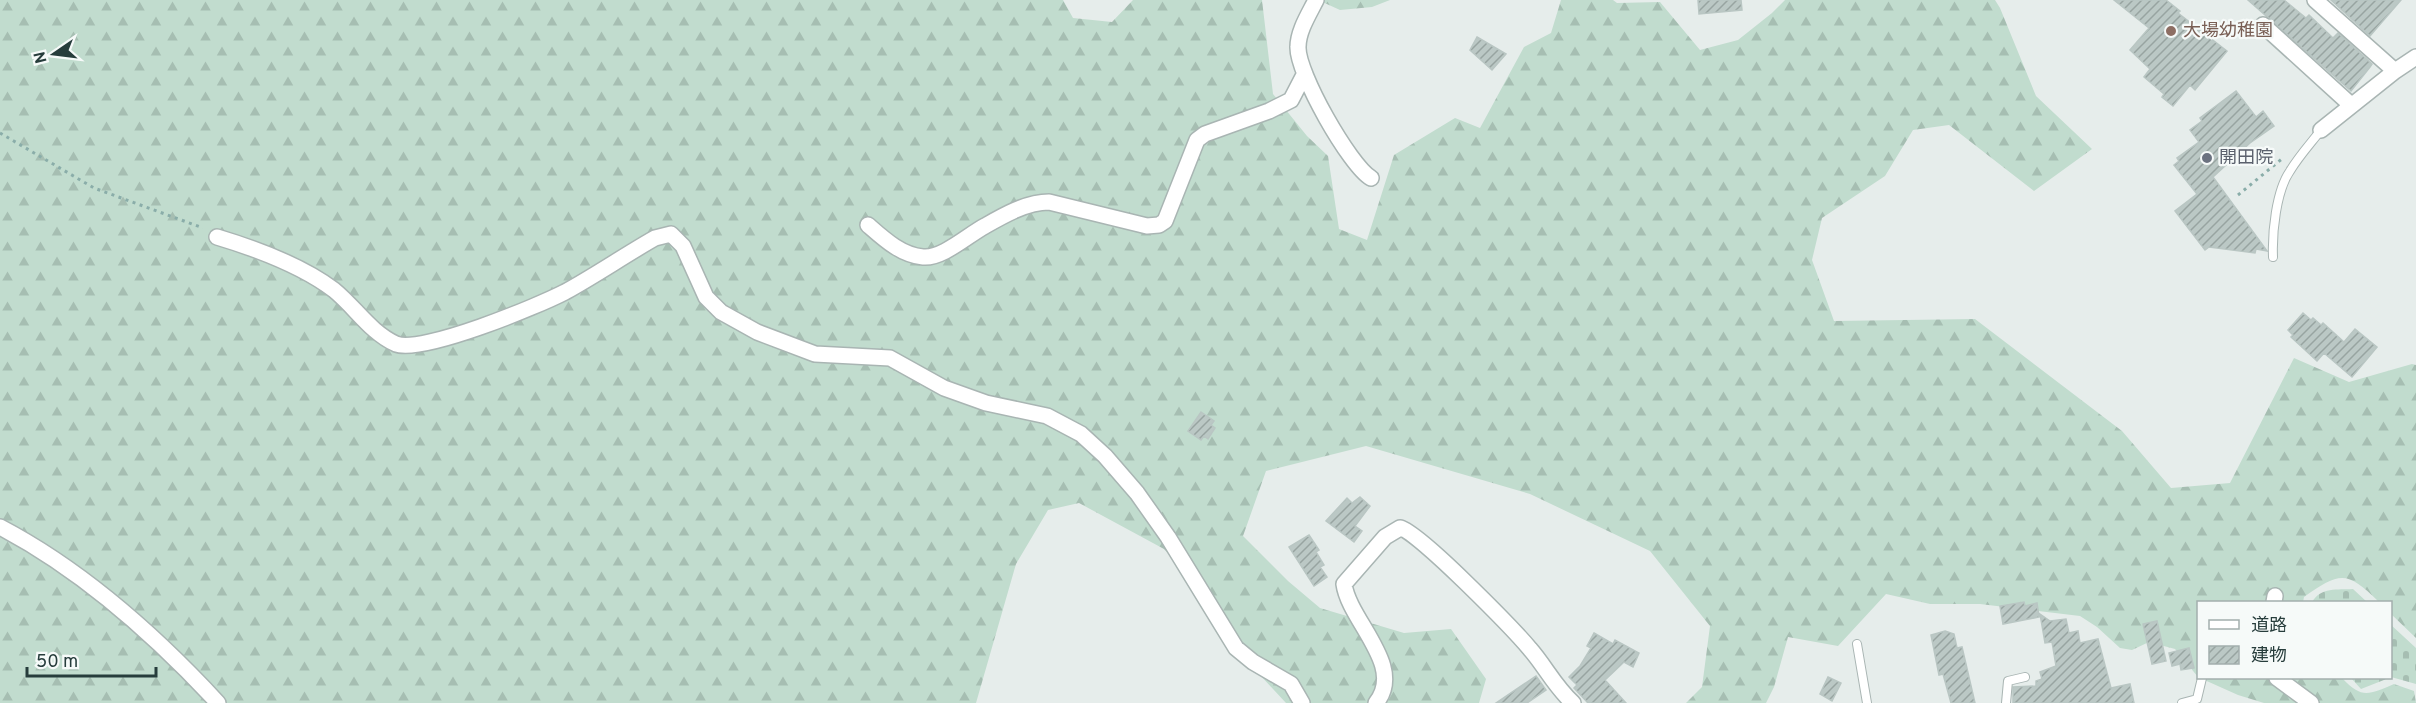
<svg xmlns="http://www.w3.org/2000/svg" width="2416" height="703" font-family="Overpass,'Noto Sans JP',sans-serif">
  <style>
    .forest { fill: url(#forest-firs) }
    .cemetery { fill: url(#cemetery-stones) }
    .building { fill: url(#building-hatch); stroke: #b9c6c3; stroke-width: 1.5 }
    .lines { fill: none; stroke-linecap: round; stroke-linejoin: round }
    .lane-casing { stroke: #a9b5b3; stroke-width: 10 }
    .street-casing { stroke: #a9b5b3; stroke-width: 18 }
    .path { stroke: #8aada9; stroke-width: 3; stroke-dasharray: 3 4.5; stroke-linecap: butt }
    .lane { stroke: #fff; stroke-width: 8 }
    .street { stroke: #fff; stroke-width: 15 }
    .education-dot { fill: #8d6e63; stroke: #f6faf9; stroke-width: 2 }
    .worship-dot { fill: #6b7280; stroke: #f6faf9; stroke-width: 2 }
    .labels { text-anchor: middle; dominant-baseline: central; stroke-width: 4.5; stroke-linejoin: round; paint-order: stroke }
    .education-label { font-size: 18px; fill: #785e54; stroke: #f6faf9; text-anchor: start }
    .worship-label { font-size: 18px; fill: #5b616d; stroke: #f6faf9; text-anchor: start }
  </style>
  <defs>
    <pattern id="forest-firs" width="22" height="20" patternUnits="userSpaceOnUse" patternTransform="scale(1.5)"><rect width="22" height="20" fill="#c1dcce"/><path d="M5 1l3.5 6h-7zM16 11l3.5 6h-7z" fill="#a6beb2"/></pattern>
    <pattern id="cemetery-stones" width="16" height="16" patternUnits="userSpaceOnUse" patternTransform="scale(1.5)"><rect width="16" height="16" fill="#c1dcce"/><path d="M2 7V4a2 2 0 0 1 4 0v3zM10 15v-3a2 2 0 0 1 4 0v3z" fill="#a6beb2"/></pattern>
    <pattern id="building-hatch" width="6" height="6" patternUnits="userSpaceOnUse" patternTransform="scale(1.5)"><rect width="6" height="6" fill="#bbc8c5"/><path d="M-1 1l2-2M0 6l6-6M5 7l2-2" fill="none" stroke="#98a4a1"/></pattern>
  </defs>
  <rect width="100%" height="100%" fill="#e6edeb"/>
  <path class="forest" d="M0 0H1063L1073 18 1112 22 1133 0H1262L1273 94 1307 136 1328 156 1339 229 1367 240 1394 155 1455 118 1480 128 1524 47 1551 33 1561 0H1613L1617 3 1660 2 1700 50 1738 40 1772 13 1785 0H1995L2000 8 2036 96 2092 149 2034 191 1949 125 1913 130 1885 176 1822 218 1812 260 1834 321 1975 319 2122 431 2171 488 2230 483 2294 358 2349 382 2412 364 2416 365V638L2391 614 2390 602H2379C2347 571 2341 571 2304 597L2303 602H2198V677L2175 649 2149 642 2132 650 2120 648 2097 627 2080 616 1980 604H1930L1886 594 1838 646 1788 637 1774 687 1766 703H1686L1702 687 1710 626 1650 551 1530 494 1366 446 1266 471 1243 536 1288 581 1320 608 1404 633 1451 629 1486 679 1479 703H1286L1211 622 1184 571 1164 549 1079 503 1048 510 1016 564 976 703H0Z
    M1318 0H1390L1372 7 1340 10Z
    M2200 678H2342C2362 699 2368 695 2394 684L2414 691 2416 703H2264L2238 695Z"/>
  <path class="cemetery" d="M2353 589 2367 602H2312C2321 587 2337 590 2353 589Z
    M2390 624 2416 648V684L2391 677Z
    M2351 678H2389L2361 689Z"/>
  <path class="building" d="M1698 0H1741L1742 10 1699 14Z
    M2114 0H2166L2180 11 2178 13 2227 51 2195 90 2190 85 2173 106 2162 97 2164 94 2144 77 2150 69 2130 50 2149 28Z
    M2248 0H2284L2306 18 2309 15 2333 38 2338 33 2372 64 2370 67 2351 91Z
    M2331 0H2401L2370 36Z
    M1477 37 1506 54 1492 70 1470 50Z
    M2236 91 2256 117 2263 111 2274 126 2250 143 2213 177 2267 251 2256 249 2255 253 2209 247 2205 250 2175 211 2197 194 2174 165 2179 161 2177 158 2199 142 2190 130 2202 121 2200 118Z
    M2303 313 2311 320 2313 318 2321 325 2323 323 2344 342 2355 329 2377 347 2352 377 2324 353 2317 361 2291 337 2293 335 2288 330Z
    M1201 412 1214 421 1211 425 1215 428 1208 439 1204 436 1201 440 1188 431Z
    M1360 497 1370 506 1355 526 1362 531 1354 542 1326 521 1347 498 1352 503Z
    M1309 535 1319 550 1316 552 1324 565 1320 567 1327 577 1314 586 1289 547Z
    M2024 602 2025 606 2037 603 2039 617 2003 624 2000 606Z
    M2040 614 2050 621 2066 619 2069 633 2078 631 2080 643 2098 639 2111 688 2130 684 2134 703H2013V687L2036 686V681L2042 679 2040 672 2056 666 2052 642 2045 643Z
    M2157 621 2166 661 2152 664 2143 624Z
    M1945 631 1954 634 1957 648 1962 647 1975 703H1951L1943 674 1939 675 1931 635Z
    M1594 633 1613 644 1615 640 1639 653 1633 667 1624 662 1605 680 1626 703H1588L1574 688 1577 685 1569 677 1580 666 1591 648 1587 646Z
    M2189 648 2194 668 2181 670 2180 664 2172 666 2169 653Z
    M1536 676 1546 690 1527 703H1496Z
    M1828 677 1841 683 1832 701 1820 694Z"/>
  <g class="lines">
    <g class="lane-casing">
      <path id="lane" d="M2273 257C2272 233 2276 191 2290 171 2299 156 2311 143 2321 130
        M1857 644 1867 703
        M2006 703 2008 681 2025 677
        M2182 703 2197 699 2202 678"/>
    </g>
    <g class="street-casing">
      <path id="street" d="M1316 0C1309 14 1298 31 1298 47 1297 73 1350 166 1371 178
        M2315 0 2395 71
        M2263 25 2351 105
        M2321 130 2395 71 2416 57
        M868 225C884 239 901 255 923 257 942 259 968 235 985 226 1004 215 1027 202 1049 202L1147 226 1159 225 1165 221 1197 140 1205 134 1269 111 1291 100 1304 75
        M217 237C257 249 301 265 334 290 355 307 371 333 396 344 422 354 538 306 565 292 596 275 625 255 655 238L671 234 683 246 706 297 721 312 757 332 815 354 890 358 944 388 986 403 1047 416 1081 434 1105 456 1137 493 1168 537 1236 648 1253 662 1291 684 1302 703
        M0 527C82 570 155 635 218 703
        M2274 602 2275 596
        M2277 678 2311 703
        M1376 703C1406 666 1349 621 1344 584L1385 537 1400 528C1416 529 1515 631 1530 649 1545 666 1555 687 1573 703"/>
    </g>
    <path class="path" d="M0 133 94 188 203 228
      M2238 195 2283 158"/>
    <use href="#lane" class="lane"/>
    <use href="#street" class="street"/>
  </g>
  <circle class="education-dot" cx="2171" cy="31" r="6"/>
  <circle class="worship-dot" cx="2207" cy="158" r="6"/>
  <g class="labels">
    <g class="education-label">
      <text x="2183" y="31">大場幼稚園</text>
    </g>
    <g class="worship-label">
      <text x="2219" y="158">開田院</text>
    </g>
  </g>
  <rect x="2197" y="601" width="195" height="78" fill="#f6faf9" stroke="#a3aead" stroke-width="1.5"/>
  <rect x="2209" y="620" width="30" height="9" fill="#ffffff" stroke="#a3aead" stroke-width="1.5"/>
  <text x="2251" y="631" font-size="18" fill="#273d3c">道路</text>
  <rect x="2209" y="646" width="30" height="18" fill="url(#building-hatch)" stroke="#a3aead" stroke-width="1.5"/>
  <text x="2251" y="661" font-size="18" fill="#273d3c">建物</text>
  <g transform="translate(54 54) rotate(256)" stroke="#f6faf9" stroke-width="4.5" paint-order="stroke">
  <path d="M0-4.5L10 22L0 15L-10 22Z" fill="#273d3c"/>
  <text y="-9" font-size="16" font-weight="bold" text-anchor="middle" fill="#273d3c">N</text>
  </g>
  <path d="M27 667v9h129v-9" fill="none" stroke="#273d3c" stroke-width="3"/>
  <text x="36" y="667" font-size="18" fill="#273d3c" stroke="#f6faf9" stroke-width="4.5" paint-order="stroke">50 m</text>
</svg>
